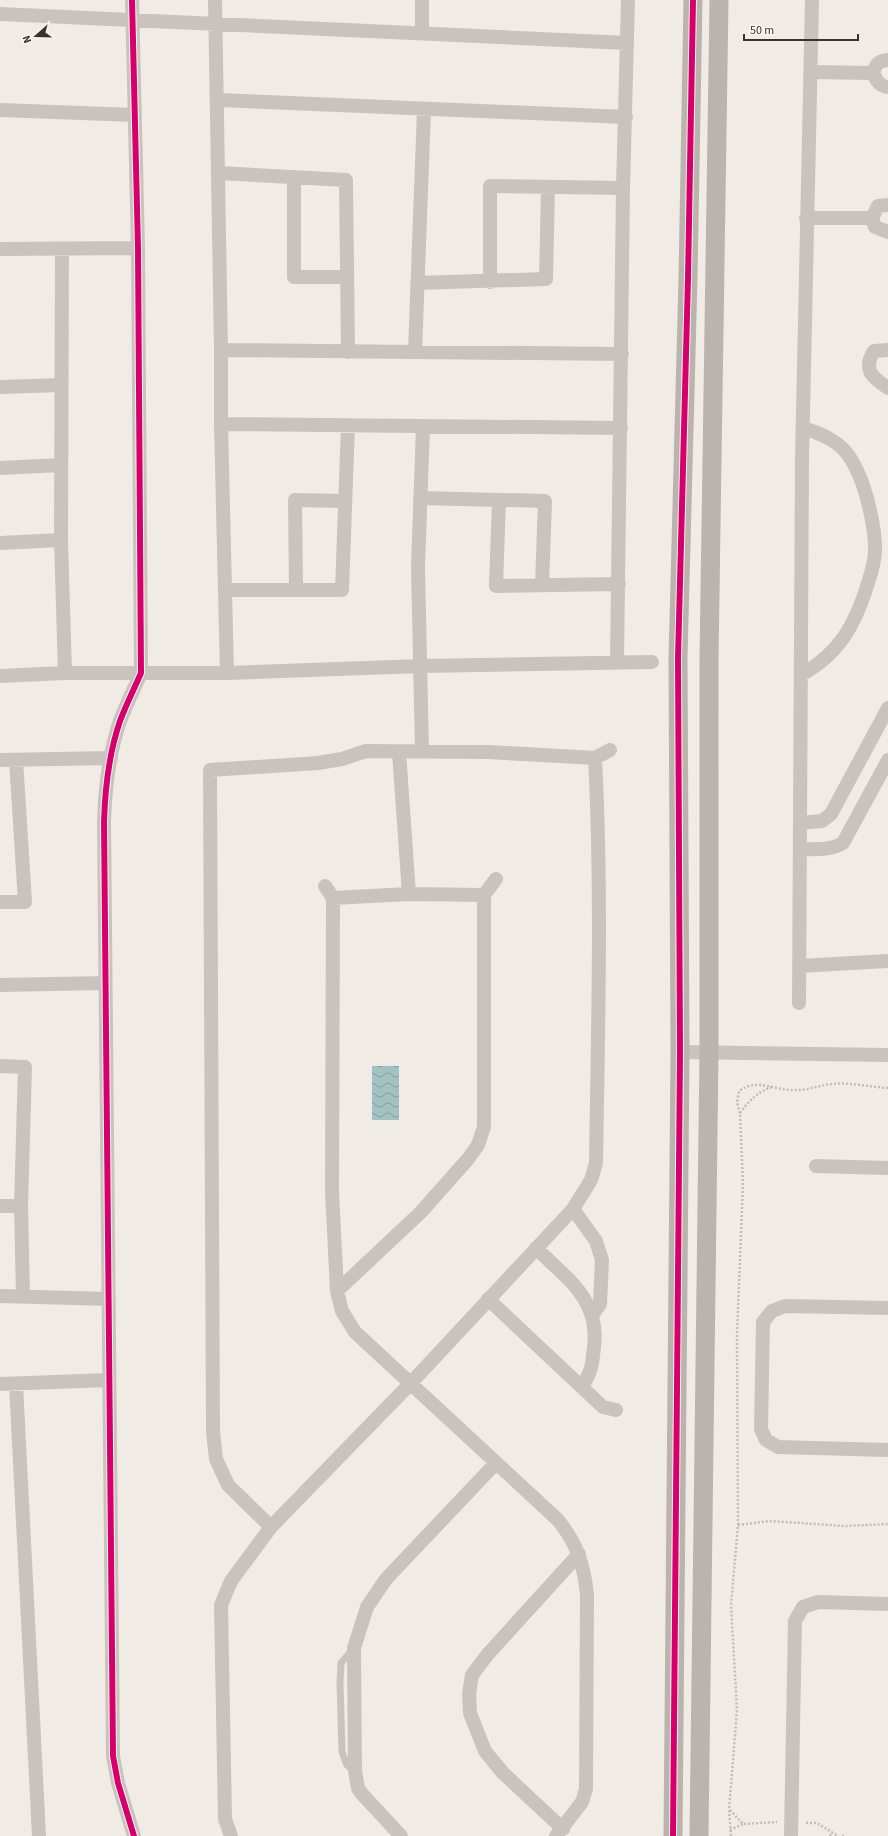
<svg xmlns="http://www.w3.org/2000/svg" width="888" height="1836" font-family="'Source Sans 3',sans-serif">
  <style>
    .water { fill: url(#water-waves) }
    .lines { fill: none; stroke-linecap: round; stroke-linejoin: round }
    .path { stroke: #c2bbb6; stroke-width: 2.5; stroke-dasharray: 2 2; stroke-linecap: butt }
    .lane { stroke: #c9c3be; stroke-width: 7 }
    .street { stroke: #c9c3be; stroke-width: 14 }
    .secondary { stroke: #bab3ae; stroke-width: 19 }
    .cycleway-casing { stroke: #fbf5ee; stroke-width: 8 }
    .cycleway { stroke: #d6006c; stroke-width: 6 }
  </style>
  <defs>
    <pattern id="water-waves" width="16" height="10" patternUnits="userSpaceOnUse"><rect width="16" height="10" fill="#a1c2c1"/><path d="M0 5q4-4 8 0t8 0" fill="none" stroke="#849e9d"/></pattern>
  </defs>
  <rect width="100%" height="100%" fill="#f0ebe5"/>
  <path class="water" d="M372 1066H399V1120H372Z"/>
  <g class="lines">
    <path class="path" d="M740 1113C749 1101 757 1092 772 1087
      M738 1525 770 1521 845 1526 888 1524
      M730 1810 743 1824 777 1822
      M806 1823H817L838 1836
      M730 1830 743 1824
      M731 1836 729 1810 737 1710 731 1605 738 1525 737 1335 743 1184 740 1114 737 1102 739 1091C757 1078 773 1090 793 1090 807 1091 819 1085 832 1084 848 1082 871 1087 888 1088
      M830 1836 832 1832
      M842 1836H846"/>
    <path class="lane" d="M354 1648 341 1663 340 1682 342 1752 347 1765 355 1771"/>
    <path class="street" d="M132 0 138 248 141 673C134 689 126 705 120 721 109 753 105 789 104 822L113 1756 118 1783 134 1836
      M215 0 221 350V424L227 673
      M422 0V32
      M0 14 627 43
      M888 60C878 61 876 64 873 73 877 81 879 86 888 87
      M810 72 873 73
      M218 100 626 117
      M0 110 135 115
      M219 173 346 180 348 352
      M294 177V277H347
      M888 205 878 206 872 218 875 227 888 232
      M806 218H872
      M0 249 138 248
      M62 249 61 540 65 673
      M490 282V186L623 188
      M417 283 546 279 548 187
      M221 350 622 354
      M888 350 874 351C862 370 873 378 888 388
      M415 352 424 110
      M0 387 61 385
      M221 424 621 428
      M0 468 61 465
      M420 498 545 501 542 585
      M499 500 496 586 619 584
      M0 543 61 540
      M225 590H342L348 425
      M296 590 295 500 344 501
      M617 662 623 188 628 0
      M801 675C840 653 855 625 868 583 872 571 876 557 875 544 874 525 869 504 863 485 857 469 849 450 833 441 824 435 813 431 803 428
      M0 676 65 673H227L421 666 652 662
      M422 751 418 567 423 426
      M399 752 409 894
      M0 760 111 758
      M800 823 822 821 831 814 888 708
      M800 849C816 849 829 851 843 843L888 760
      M325 886 333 898 332 1191 337 1291 342 1311 355 1332 558 1520C577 1544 584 1564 587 1595L586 1789 582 1802 556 1836
      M333 898 409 894 484 895
      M0 902H25L16 760
      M799 966 888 961
      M0 985 105 983
      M799 1003 802 459 812 0
      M680 1052 888 1055
      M0 1066 25 1067 21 1206 23 1295
      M816 1166 888 1168
      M0 1206H21
      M573 1209 596 1241 602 1260 600 1304 593 1314
      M536 1248C567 1279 600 1299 594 1347 592 1366 592 1370 582 1387
      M337 1291 421 1212 468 1159 478 1145 484 1127V895L496 879
      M0 1296 109 1299
      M488 1299 603 1407 616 1410
      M888 1308 785 1306 772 1311 763 1322 761 1429 766 1440 778 1447 888 1450
      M0 1384 109 1380
      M16 1384 39 1836
      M271 1527 228 1485 216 1459 213 1432 210 770 318 763 342 759 366 751 488 752 595 758 610 750
      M563 1829 503 1773 485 1751 470 1713 469 1694 472 1675 488 1654 579 1554
      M231 1836 225 1819 221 1605 231 1581 271 1527 410 1384 573 1209 591 1180 596 1163C598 1028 602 893 595 758
      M401 1836 362 1794 358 1788 355 1771 354 1648 367 1607 386 1579 496 1463
      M791 1836 795 1621 803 1607 818 1602 888 1604"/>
    <path class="secondary" d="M673 1836 680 1052 678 658 688 278 693 0
      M699 1836 709 1052V658L719 0"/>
    <g class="cycleway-casing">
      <path id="cycleway" d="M132 0 138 248 141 673C134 689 126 705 120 721 109 753 105 789 104 822L113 1756 118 1783 134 1836
        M673 1836 680 1052 678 658 688 278 693 0"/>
    </g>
    <use href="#cycleway" class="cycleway"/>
  </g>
  <g transform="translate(36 36) rotate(250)" stroke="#fbf5ee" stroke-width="3" paint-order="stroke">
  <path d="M0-3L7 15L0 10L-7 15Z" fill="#3b302b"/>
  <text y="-6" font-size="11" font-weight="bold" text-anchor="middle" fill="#3b302b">N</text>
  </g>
  <path d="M744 34v6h114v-6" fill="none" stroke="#3b302b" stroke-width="2"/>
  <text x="750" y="34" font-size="12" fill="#3b302b" stroke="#fbf5ee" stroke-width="3" paint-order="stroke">50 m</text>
</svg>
